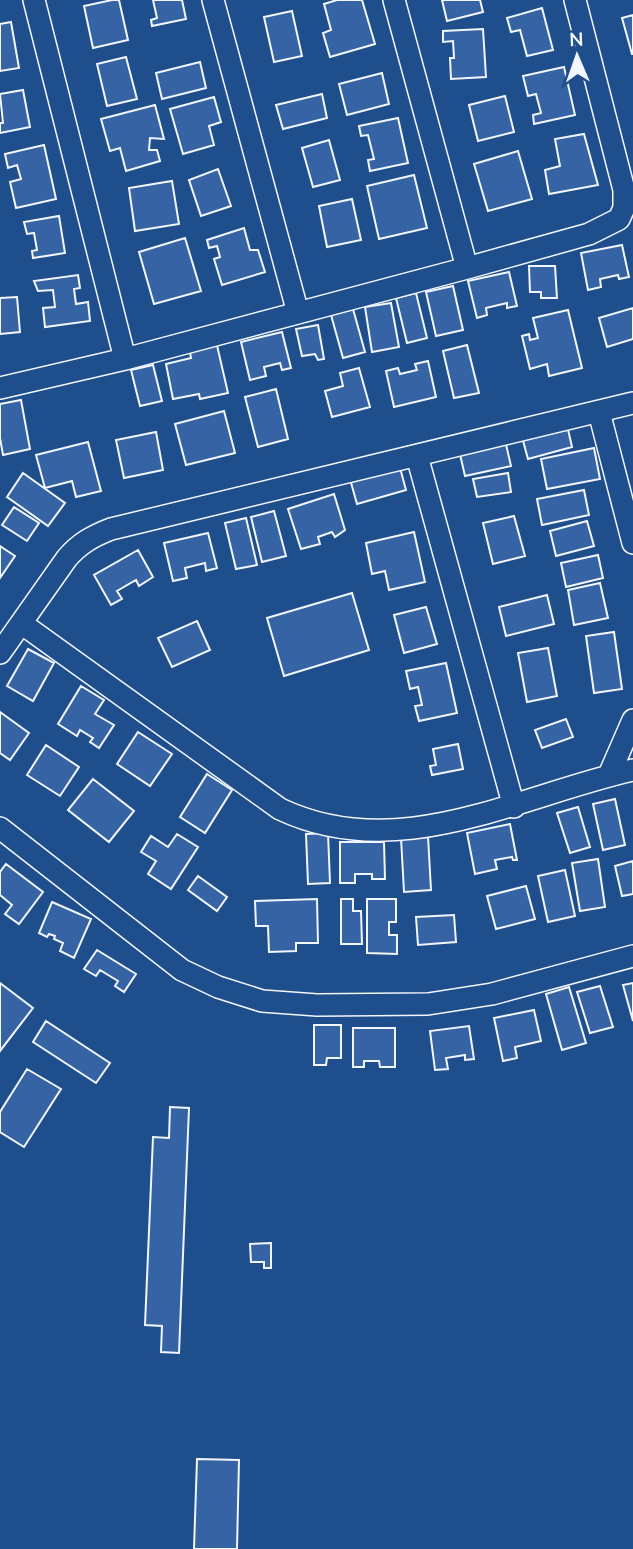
<svg xmlns="http://www.w3.org/2000/svg" width="633" height="1549" font-family="'Nunito Sans',sans-serif">
  <style>
    .building { fill: #3563a3; stroke: #f2f6ff; stroke-width: 2 }
    .lines { fill: none; stroke-linecap: round; stroke-linejoin: round }
    .street-casing { stroke: #f2f6ff; stroke-width: 24 }
    .street { stroke: #1f4e8c; stroke-width: 21 }
  </style>
  <rect width="100%" height="100%" fill="#1f4e8c"/>
  <path class="building" d="M112 0H119L128 40 93 48 84 6Z
    M153 0H182L186 19 152 26 151 20 157 18Z
    M337 0H362L375 44 330 57 323 33 331 30 324 4Z
    M442 0H480L483 12 447 21Z
    M542 8 553 50 527 56 520 30 511 32 507 18Z
    M292 11 302 56 274 62 264 17Z
    M633 15V54H632L622 18Z
    M11 22 19 68 0 71V24Z
    M483 29 486 77 451 79 450 58H454L453 41 443 42V31Z
    M126 57 137 99 107 106 97 64Z
    M200 62 206 88 162 99 156 73Z
    M564 67 575 115 534 124 533 115 541 113 536 94 528 96 523 76Z
    M382 73 389 104 347 115 339 84Z
    M23 90 30 127 0 133V123H3L0 94Z
    M322 94 327 118 283 129 276 105Z
    M505 96 514 132 478 141 469 105Z
    M214 97 221 122 209 126 214 145 183 154 170 109Z
    M155 105 164 139 150 138 149 150H157L160 161 126 171 120 148 110 151 101 119Z
    M398 118 408 163 370 171 368 160 374 159 368 135 361 136 359 126Z
    M584 134 598 185 549 194 545 170 560 166 555 139Z
    M329 140 340 180 313 187 302 148Z
    M44 145 56 199 16 208 10 182 21 179 17 165 8 168 5 154Z
    M518 151 532 199 488 211 474 164Z
    M218 169 231 206 201 216 189 180Z
    M414 175 427 228 379 239 367 186Z
    M172 181 179 224 135 231 129 188Z
    M352 199 361 240 327 247 319 206Z
    M59 216 65 253 33 258 32 251 37 250 34 233 27 234 24 222Z
    M244 228 250 250H258L265 272 222 285 214 259 220 257 217 246 209 248 207 240Z
    M185 238 201 291 154 304 139 252Z
    M622 245 629 277 619 279 618 275 600 279 601 287 588 290 581 253Z
    M529 266H555L557 298H541V292H530Z
    M509 272 517 306 507 308V303L486 308 487 315 477 318 468 281Z
    M78 275 80 288 74 289 76 304 88 302 90 321 45 327 43 308 55 307 53 290 38 291 34 281Z
    M453 286 463 330 436 336 426 292Z
    M416 293 427 338 407 343 396 298Z
    M17 297 20 332 0 334V298Z
    M391 303 399 347 372 352 365 307Z
    M633 308V339L607 347 599 318Z
    M353 309 365 352 343 358 331 315Z
    M568 310 582 368 549 376 547 364 530 369 522 336 529 334 530 340 538 338 533 318Z
    M318 325 324 359 318 360 315 354 302 356 296 329Z
    M282 332 291 368 282 370 280 363 264 367 266 376 250 380 241 342Z
    M216 341 228 393 200 399 199 394 173 399 166 364 191 358 189 347Z
    M467 345 479 393 454 398 443 351Z
    M428 361 436 397 394 407 386 371 398 368 400 374 417 370 415 364Z
    M153 365 162 401 140 406 131 370Z
    M359 368 370 407 332 417 325 391 343 386 340 373Z
    M276 389 288 439 258 447 245 397Z
    M21 400 30 449 3 455 0 438V404Z
    M224 411 235 453 186 465 175 424Z
    M567 425 572 447 528 459 522 437Z
    M156 432 163 470 124 478 116 440Z
    M505 440 511 466 465 476 459 450Z
    M88 442 101 491 76 497 72 481 45 488 36 455Z
    M594 448 600 479 547 489 541 459Z
    M399 464 406 490 357 504 350 479Z
    M23 473 65 503 48 526 7 497Z
    M508 473 511 492 477 497 473 479Z
    M584 490 589 515 542 525 537 499Z
    M334 494 345 530 335 537 332 532 318 537 320 544 301 549 288 509Z
    M14 507 39 523 27 541 2 525Z
    M274 511 286 556 262 562 251 517Z
    M514 516 525 556 493 564 483 523Z
    M246 518 257 565 236 569 225 523Z
    M587 521 594 546 556 556 550 531Z
    M414 532 425 582 389 590 385 571 372 574 366 543Z
    M208 533 217 568 206 571 205 563 185 568 187 578 173 581 164 543Z
    M0 546 15 556 0 578Z
    M138 550 153 577 139 586 136 580 117 591 122 599 111 605 94 575Z
    M598 555 603 578 566 587 561 563Z
    M600 583 608 618 574 625 568 590Z
    M352 593 369 650 284 676 267 618Z
    M547 595 554 624 506 636 499 607Z
    M426 607 437 644 404 653 394 615Z
    M197 621 210 650 172 667 158 638Z
    M614 632 622 689 594 693 586 636Z
    M548 648 557 696 527 702 518 653Z
    M28 649 54 663 33 701 7 686Z
    M446 663 457 713 419 721 415 706 422 705 418 687 410 689 406 671Z
    M81 686 104 700 95 714 114 725 99 748 90 742 93 738 80 730 77 736 58 724Z
    M0 712 29 733 10 760 0 753Z
    M566 719 573 737 542 748 535 730Z
    M138 732 172 754 150 786 117 764Z
    M458 744 463 769 432 775 430 766 436 765 433 749Z
    M46 745 79 767 60 796 27 775Z
    M207 774 232 790 205 833 180 817Z
    M93 779 134 811 109 842 68 810Z
    M615 799 625 845 603 850 593 804Z
    M578 807 590 847 570 853 557 813Z
    M510 824 517 860H513L512 857 495 860 497 869 475 874 467 833Z
    M328 833 330 883 308 884 306 834Z
    M177 834 198 847 171 889 148 874 156 861 141 852 151 836 168 847Z
    M428 836 431 890 404 892 401 838Z
    M340 842H384L385 879H372V874H355V883H340Z
    M598 859 605 907 580 911 572 863Z
    M633 861V894L622 896 615 866Z
    M6 864 43 892 19 924 5 914 12 905 0 895V872Z
    M565 870 575 916 548 922 538 876Z
    M198 876 227 897 217 911 188 890Z
    M526 886 535 919 496 929 487 896Z
    M317 899 318 943H296V951L269 952 268 926H256L255 901Z
    M341 899H353V911H361L362 944H341Z
    M367 899H396V922H389V935H397V954L367 953Z
    M52 902 91 919 74 958 60 951 63 943 54 939 55 936 49 934 47 937 39 933Z
    M454 915 456 942 418 945 416 917Z
    M97 950 136 974 124 992 115 986 118 981 100 970 96 976 84 969Z
    M0 983 33 1008 0 1051Z
    M633 983V1021L623 985Z
    M600 986 613 1027 590 1033 577 992Z
    M569 987 586 1043 562 1050 546 994Z
    M534 1010 541 1041 515 1047 517 1058 503 1061 494 1018Z
    M46 1021 110 1063 96 1083 33 1042Z
    M314 1025H341V1058H327L326 1065H314Z
    M469 1026 474 1059 465 1060V1055L446 1058 448 1069 435 1070 430 1031Z
    M353 1028H395V1067H380L379 1061H364V1067H353Z
    M27 1069 61 1089 24 1147 0 1132V1112Z
    M170 1107 189 1108 179 1353 161 1352 162 1326 145 1325 153 1137 169 1138Z
    M271 1243V1268H264V1262H251L250 1244Z
    M197 1459 239 1460 237 1549H194Z"/>
  <g class="lines">
    <g class="street-casing">
      <path id="street" d="M34 0 125 359
        M213 0 298 313
        M394 0 467 268
        M0 388 125 359 467 268 589 234 619 219 624 208V190L575 0
        M599 412 633 543
        M417 456 514 807
        M21 623 280 809C399 865 517 796 633 770
        M0 653 67 558C80 543 93 536 111 529L633 403
        M609 775 633 720
        M0 828 182 970 218 987 262 1001 317 1005 428 1004 492 994 633 956"/>
    </g>
    <use href="#street" class="street"/>
  </g>
  <g transform="translate(577 56) rotate(358)" stroke="#1f4e8c" stroke-width="5" paint-order="stroke">
  <path d="M0-5L12 26L0 18L-12 26Z" fill="#f2f6ff"/>
  <text y="-10" font-size="19" font-weight="bold" text-anchor="middle" fill="#f2f6ff">N</text>
  </g>
</svg>
